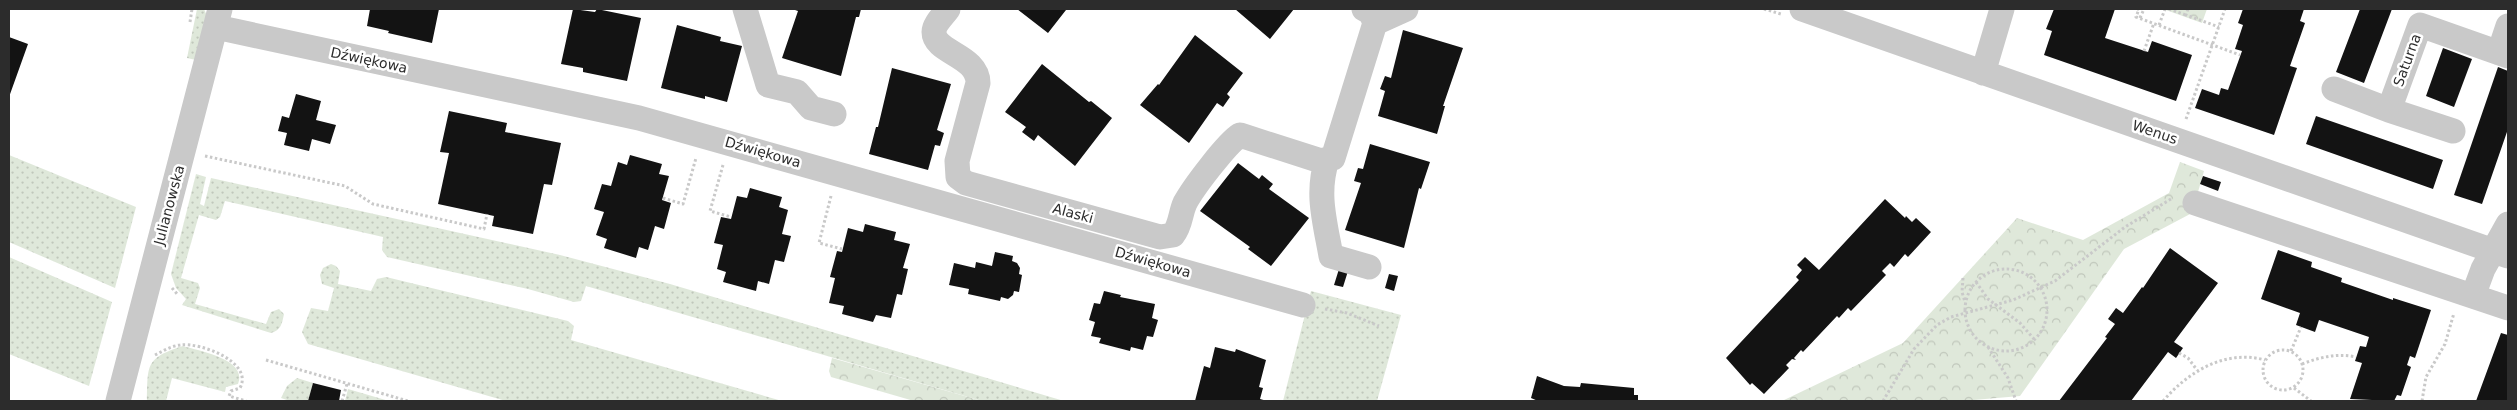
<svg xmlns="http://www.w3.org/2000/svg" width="2517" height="410" font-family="'DejaVu Sans',sans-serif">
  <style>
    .grass { fill: url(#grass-dots) }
    .forest { fill: url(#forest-crowns) }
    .building { fill: #131313 }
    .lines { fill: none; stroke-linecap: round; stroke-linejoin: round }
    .path { stroke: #c9c9c9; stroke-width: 3; stroke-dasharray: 2.5 2.5; stroke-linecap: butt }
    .minor { stroke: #c9c9c9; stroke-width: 25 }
    .labels { text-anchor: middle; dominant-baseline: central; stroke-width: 5; stroke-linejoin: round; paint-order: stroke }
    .street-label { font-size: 14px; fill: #2c2c2c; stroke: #fff }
  </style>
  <defs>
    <pattern id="grass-dots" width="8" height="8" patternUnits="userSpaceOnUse" patternTransform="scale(1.25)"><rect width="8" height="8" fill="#dfe8da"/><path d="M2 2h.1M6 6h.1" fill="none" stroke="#c0c7bb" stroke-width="1.8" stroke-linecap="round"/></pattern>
    <pattern id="forest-crowns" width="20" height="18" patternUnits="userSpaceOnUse" patternTransform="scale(1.25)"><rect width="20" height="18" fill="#dfe8da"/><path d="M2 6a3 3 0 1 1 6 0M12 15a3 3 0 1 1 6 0" fill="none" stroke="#c0c7bb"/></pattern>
  </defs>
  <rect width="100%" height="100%" fill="#fff"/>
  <path class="grass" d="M197 9H204L207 16 196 60 187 58Z
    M9 155 136 207 115 288 9 242Z
    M196 174 206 177 200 204 204 206 211 178 560 255 670 284 1064 401H982L586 286 581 301 574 302 528 289 387 257 382 250 383 237 225 201 220 217 216 220 199 215 181 278 198 283 200 288 195 304 266 324 271 312 279 309 284 314C282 324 281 330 271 333L182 305 186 299 176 288 171 274Z
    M9 257 112 302 89 386 9 354Z
    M331 264 336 266 340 271 338 284 371 291 377 279 386 277 568 321 574 326 571 340 782 401H506L308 344 302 332 311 308 328 311 334 288 322 284 320 275 323 268Z
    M1311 291 1401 315 1377 401H1283Z
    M183 346C199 351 248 359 238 384L226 387 225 392 172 378 166 401H147C148 365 145 358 183 346Z
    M297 378 313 383 308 401H290L281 398 287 386Z
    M348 389 389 401H345Z"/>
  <path class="forest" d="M2163 9H2207L2202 23Z
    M2180 162 2204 171 2192 213 2124 249 2020 396 1962 401H1782L1903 343 2017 218 2083 240 2169 193Z
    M832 358 982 401H914L831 377 829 371Z"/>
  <path class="building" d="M370 9H439L432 43 388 33 389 31 367 26Z
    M573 9 595 12 597 9 641 18 627 81 583 72V68L561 64Z
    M792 9H861L859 17H856L841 76 782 58 798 11Z
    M1017 9H1064L1066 10 1048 33Z
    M1235 9H1294L1270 39Z
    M2054 9H2115L2105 38 2148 52 2152 41 2192 55 2176 101 2044 55 2052 31 2046 29Z
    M2243 9H2304L2300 21 2305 23 2290 66 2297 68 2274 135 2195 108 2202 89 2219 95 2221 88 2228 90 2242 51 2235 49 2243 25 2238 23Z
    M2360 9H2392L2364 83 2336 72Z
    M677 25 721 37 720 41 742 46 727 102 705 96V99L661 88Z
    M1403 30 1463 48 1443 106H1445L1437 134 1378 116 1385 91 1380 89 1385 76 1391 78Z
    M1195 35 1243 73 1227 94 1230 97 1223 107 1217 103 1189 143 1140 105 1158 84 1159 85Z
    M9 37 28 44 9 97Z
    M2443 48 2472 59 2454 107 2426 96Z
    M1042 64 1089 102 1091 101 1112 118 1075 166 1038 135 1034 141 1022 132 1026 127 1005 112Z
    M2498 67 2508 71V129L2482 204 2454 195Z
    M892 68 951 84 937 130 944 133 940 146 935 145 928 170 869 154 876 127H878Z
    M296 94 321 101 316 120 336 125 330 144 312 139 309 151 284 145 287 133 278 131 282 116 289 118Z
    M449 111 507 123 505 132 561 143 552 185 544 184 533 234 492 226 494 216 438 204 449 153 440 152Z
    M2316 116 2443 160 2433 189 2306 144Z
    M1370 144 1430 162 1421 189 1419 188 1404 248 1345 230 1361 183 1354 181 1358 168 1363 169Z
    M630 155 662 164 659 174 669 176 662 200 671 203 664 229 655 226 648 250 639 247 636 258 604 248 607 239 596 235 604 212 594 209 602 184 611 186 618 162 627 165Z
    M1238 163 1259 179 1262 175 1273 184 1269 189 1309 218 1271 266 1248 249 1250 247 1200 211Z
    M2203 176 2221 182 2218 191 2200 184Z
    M750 188 782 197 779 207 788 210 782 234 791 236 784 262 775 260 769 284 758 281 756 291 723 282 726 272 717 269 723 245 714 243 721 217 731 219 737 196 747 198Z
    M1885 199 1905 218 1906 216 1912 222 1916 218 1931 232 1908 257 1905 254 1894 267 1890 263 1882 271 1886 275 1851 311 1848 308 1839 318 1837 316 1803 352 1801 350 1794 358 1796 360 1792 359 1786 365 1789 368 1764 394 1752 383 1750 385 1726 358 1799 280 1796 277 1802 270 1797 265 1805 257 1819 270Z
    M865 224 896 232 894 240 910 244 903 268 908 269 902 295 897 294 891 318 876 315 873 322 842 314 844 306 829 303 835 278 830 277 837 251 842 252 848 228 863 232Z
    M2170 248 2218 283 2174 342 2183 348 2176 358 2168 352 2131 401H2059L2107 338 2105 337 2115 324 2108 319 2116 308 2123 313 2142 287 2143 288Z
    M2278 250 2312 262 2311 267 2342 278 2341 282 2393 300V298L2431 310 2415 358 2410 356 2407 365 2411 367 2401 396 2397 395 2394 401 2350 399 2362 363 2355 361 2360 346 2366 347 2369 337 2319 320 2315 332 2296 325 2300 313 2261 299Z
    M995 252 1013 256 1012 261 1017 263 1020 268 1019 274 1022 275 1019 292 1014 291 1013 295 1008 299 1001 297 1000 301 968 294 969 289 949 285 954 263 975 268 976 262 992 266Z
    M1339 269 1348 271 1343 287 1334 285Z
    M1389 274 1398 276 1394 291 1385 288Z
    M1104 291 1121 295 1120 297 1155 304 1152 318 1158 320 1153 337 1147 336 1143 350 1131 347 1130 351 1099 343 1101 338 1091 336 1095 322 1089 320 1094 303 1100 304Z
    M2501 333 2508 335V401H2476Z
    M1215 347 1235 352 1236 349 1266 360 1259 387 1263 388 1260 399 1267 401H1195L1204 366 1210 368Z
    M1537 376 1564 386 1580 387 1581 383 1634 388V395H1638V401H1538L1531 398Z
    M313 383 341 390 339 401H308Z"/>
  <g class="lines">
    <path class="path" d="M1764 9 1781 14
      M2137 9H2139L2136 17 2240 55
      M2169 9 2186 15
      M2188 9 2186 15 2219 27
      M2140 18 2144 9
      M190 22 192 9
      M2159 25 2165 9
      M2144 51 2154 23
      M2186 119 2225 9
      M205 156 345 186 373 204 484 229 487 214
      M723 165 710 211 731 217
      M831 196 819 243 842 249
      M663 198 683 204 696 158
      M1965 310a41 41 0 1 1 82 0a41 41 0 1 1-82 0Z
      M1963 278 1962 292 1965 302
      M1976 282 1988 299 2020 323 2034 339
      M172 288 178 295
      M1325 309 1347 313 1379 326
      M1988 347 2008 378 2016 401
      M2263 370a20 20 0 1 1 40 0a20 20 0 1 1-40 0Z
      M2291 351 2301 327
      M2179 353 2188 358 2197 370
      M155 355C163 351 171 346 180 345 200 342 254 362 240 388L231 391 229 396 246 401
      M266 360 408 401
      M2302 364C2320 357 2338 353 2356 357
      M2294 388 2311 401
      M342 401 347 384
      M1883 401 1914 349 1937 325 1951 317 2013 300 2055 281 2125 227 2171 199
      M2163 401C2188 372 2225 349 2265 360
      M2422 401 2426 377 2445 344 2454 313"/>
    <path class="minor" d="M745 9 768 85 797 92 811 108 834 114
      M948 9C944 15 934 24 934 32 934 53 978 55 978 83L957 161 958 177 966 183 1160 237 1173 235C1181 225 1180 214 1185 203 1193 188 1227 143 1240 135L1321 161 1333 158 1375 23 1371 13 1364 9
      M1802 9 2508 256
      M1375 23 1406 9
      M216 27 639 118 1303 305
      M2499 53 2508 26
      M1983 73 2002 9
      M2334 89 2389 110
      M2453 131 2389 110 2420 25 2508 56
      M1327 160C1316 193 1325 222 1331 256L1369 267
      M2195 203 2508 308
      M2473 296 2483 269 2508 224
      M118 401 220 9"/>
  </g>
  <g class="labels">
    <g class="street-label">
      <text transform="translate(369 60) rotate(12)">Dźwiękowa</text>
      <text transform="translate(2407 60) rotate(-70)">Saturna</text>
      <text transform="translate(2155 132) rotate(19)">Wenus</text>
      <text transform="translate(763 152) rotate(16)">Dźwiękowa</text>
      <text transform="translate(169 205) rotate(-75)">Julianowska</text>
      <text transform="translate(1073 213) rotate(15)">Alaski</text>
      <text transform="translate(1153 262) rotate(16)">Dźwiękowa</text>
    </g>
  </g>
  <rect width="2517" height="410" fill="none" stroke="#2c2c2c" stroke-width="20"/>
</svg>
